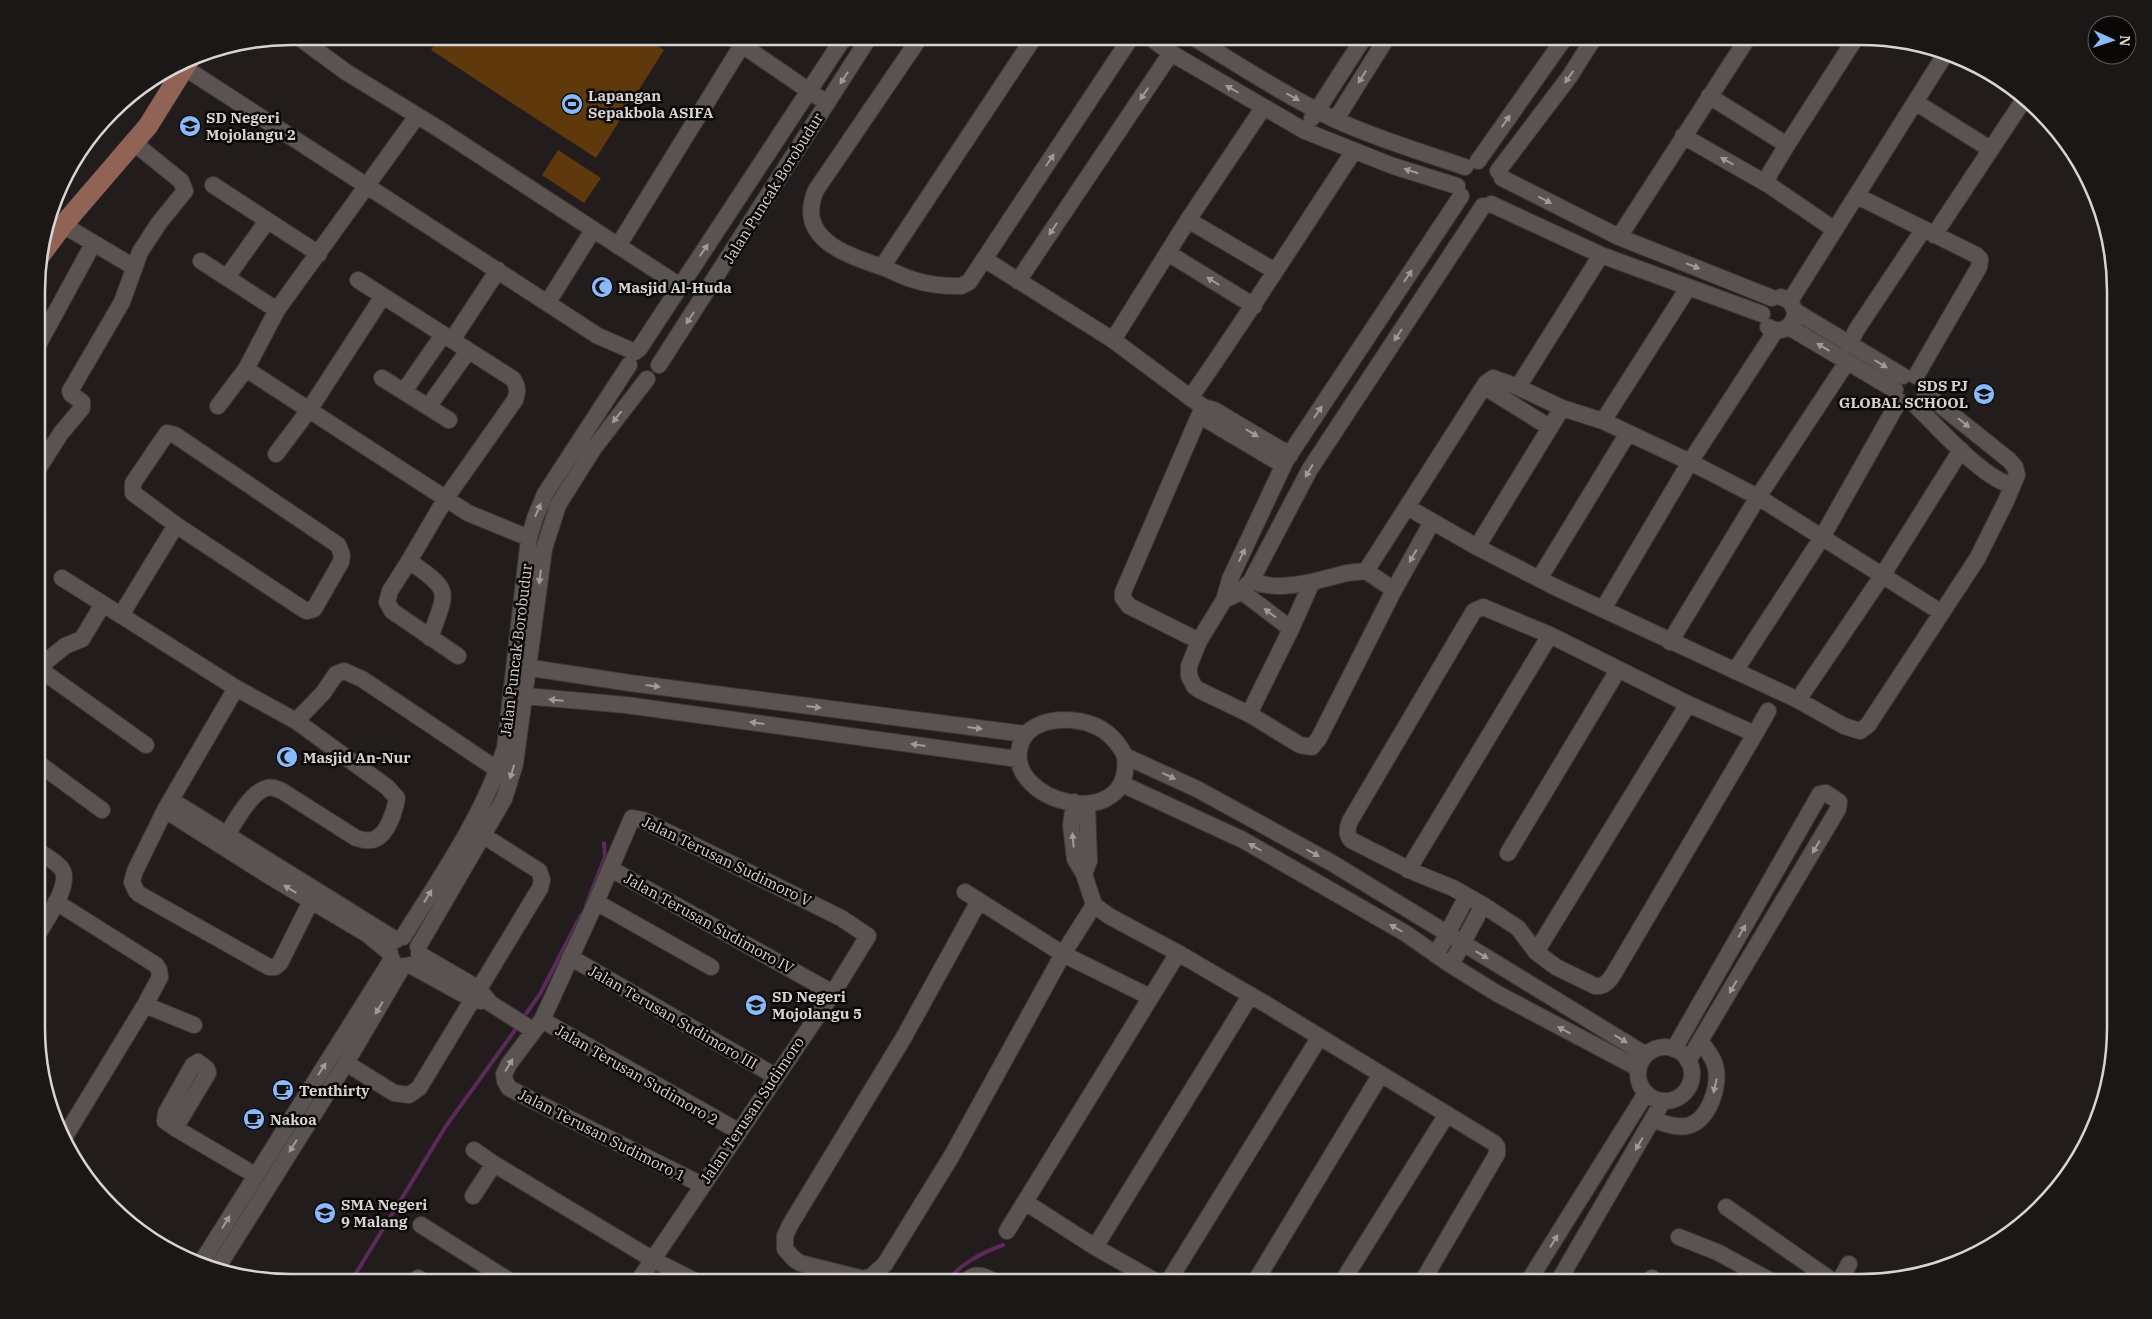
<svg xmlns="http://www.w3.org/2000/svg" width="2152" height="1319" font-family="'IBM Plex Serif',serif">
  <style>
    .green { fill: #5f380c }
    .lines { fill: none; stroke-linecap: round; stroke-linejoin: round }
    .stream { stroke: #5b295a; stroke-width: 4 }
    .minor-casing { stroke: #3d3738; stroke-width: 18 }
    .major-casing { stroke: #3d3738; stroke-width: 21 }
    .minor { stroke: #5b5252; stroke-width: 16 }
    .major { stroke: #906354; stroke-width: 20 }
    .oneway { fill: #a09a9a }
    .labels { text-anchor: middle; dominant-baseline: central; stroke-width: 5; stroke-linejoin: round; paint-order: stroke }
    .poi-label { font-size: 15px; font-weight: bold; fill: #d9d4d4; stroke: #0a0707; text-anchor: start }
    .street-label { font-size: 15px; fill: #d9d4d4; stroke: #0a0707 }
    .rim { fill: none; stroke: #d9d4d4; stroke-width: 2.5 }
  </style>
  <rect width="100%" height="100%" fill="#231c1c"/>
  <path class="green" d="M440 36H643L664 50 596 158 431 50Z
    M558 150 601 178 584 203 542 175Z"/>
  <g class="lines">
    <path class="stream" d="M586 905 605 857 604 843
      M523 1018 540 994 581 915
      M350 1283 446 1126 518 1026
      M946 1283C958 1265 983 1252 1003 1245"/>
    <g class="minor-casing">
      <path id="minor" d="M297 36 346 72 439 129 680 286
        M729 36 818 97
        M921 36 816 190C795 239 847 255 882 267 893 271 903 277 914 280 927 284 943 286 956 286H961L969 282 1132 36
        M1148 36 1171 53 1305 131 1393 166 1457 186
        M1191 36C1239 65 1286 96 1336 120 1377 139 1422 152 1465 167
        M185 68 598 336 635 352
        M1709 96 1787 145
        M1915 102 1990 149
        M417 116 277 310 246 369 468 513 529 538
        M1312 118 1365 36
        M1336 119 1388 36
        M1683 136 1769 185 1835 230
        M1478 161 1566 36
        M1498 171 1570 76 1595 36
        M1502 178 1619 237 1772 298
        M213 185 319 254
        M1769 185 1768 179 1770 173 1787 145 1857 36
        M1857 196 1976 255 1980 259 1979 267 1916 376
        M1491 204 1601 255 1762 314
        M1188 220 1275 271
        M63 225 134 267
        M1934 235 2025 98
        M1619 237 1749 36
        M618 246 742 45
        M1168 253 1254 306
        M984 259 1113 340 1203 407 1214 410 1290 455
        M201 261 277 310
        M882 267 1035 36
        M227 277 267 221
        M358 280 513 379C518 387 518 392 515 400L446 498 409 561 390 591 387 602 392 611 458 656
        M1018 281 1171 53
        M1781 297 1790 301 1795 311 1903 376
        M1790 301 1946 53
        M548 302 593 230
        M1768 327C1782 335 1795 326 1795 311
        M1789 327 1895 390
        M452 340 498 270
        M1113 340 1188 220 1263 108
        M38 345 93 244
        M1849 345 1857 329 1923 230
        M639 349 845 36
        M659 365 870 36
        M382 378 449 420
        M1485 387 1549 427
        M1518 387 1601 255
        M404 391 443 335
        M1190 398C1247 317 1299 234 1354 151
        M1915 405C1936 425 1984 480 2012 485
        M218 406 246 369
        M428 407 468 351
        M1203 407 1209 421 1283 465
        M1603 421 1688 288
        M167 433 175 435 338 545 342 555 341 562 314 609 307 611 303 609 176 525 133 493V483Z
        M276 454 309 410 383 296
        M38 469 61 433 82 408V402L71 394 70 391 122 302 140 252 159 223 185 191 181 181 134 143
        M1407 507 1477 547 1553 586 1798 700 1844 726 1860 731 1868 725 1977 559 2006 501 2017 475 2015 467 2009 460 1925 393
        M1432 522 1394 590 1319 738 1312 747 1300 745 1249 714 1199 690 1194 686 1189 676V666L1199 641 1224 600 1230 579 1286 460 1461 196
        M1477 547 1562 408
        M409 561C453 592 447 589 430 638
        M1366 571 1486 383 1493 378 1518 387 1562 408 1603 421 1690 462 1758 497 1942 613
        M62 578 236 688 296 721 387 787 397 798C395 810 388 834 375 839 369 842 362 840 356 838L282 791C277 789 273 786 267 788 249 792 230 830 221 846
        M1539 579 1628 433
        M1251 581C1274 589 1288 586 1312 582
        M1232 587 1241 591 1291 629
        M1224 600 1237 594 1251 581 1310 469 1483 206
        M1603 609 1690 462 1776 330
        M121 615 176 525
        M1199 641 1129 606 1123 598V592L1203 407
        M1670 642 1758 497 1847 362
        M518 666 630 683 1025 734
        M38 668 146 745
        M38 668 65 646 82 639 103 604
        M1735 671 1821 539 1899 401
        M236 688 165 810 135 871 132 882 136 891 139 894 269 967H275L280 963 311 901
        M514 695 626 705 1018 759
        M1798 700 1882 576 1961 450
        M1249 714 1291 629 1312 582 1347 573 1366 571 1394 590
        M296 721 323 693 336 674 344 671 362 679 498 770
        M1755 734 1613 975C1608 982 1604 987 1595 986L1556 967 1536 952 1518 928 1483 905 1453 888 1416 873 1351 840C1346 834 1347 828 1350 821L1465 626 1474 611 1483 607 1550 635 1688 704 1755 734 1768 711
        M1125 756C1134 836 1004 803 1020 746 1028 717 1070 716 1093 725 1107 730 1119 743 1125 756L1197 789 1332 863 1646 1055
        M38 763 102 810
        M1122 784 1243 840 1405 933 1451 965 1498 994 1638 1068
        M171 800 396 940
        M1074 802 1071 826 1075 859 1084 874 1094 905 1109 916 1178 953 1269 1006 1494 1143 1497 1147V1154L1422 1282
        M165 810 266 874 367 934 390 953
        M38 851C46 856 55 861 61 868 73 883 46 920 38 934
        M1508 853 1618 670
        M611 869 833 993
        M1408 870 1550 635
        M1084 874 1089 861 1087 804
        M965 892 1063 954 1150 997
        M979 901 904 1037 790 1225 785 1236V1249L794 1259 800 1263 864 1279 872 1276 885 1264 951 1157 1063 954 1094 905
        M56 902 156 965 159 970 160 977 145 1005 64 1138
        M596 902 711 967
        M403 937C441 876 483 817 505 748L529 538 535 518 545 494 629 365
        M418 947 504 799 515 764 544 549 558 505 594 448 647 379
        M1536 952 1688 704
        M419 954 479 989 490 1003 534 1031
        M1436 955 1467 896
        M570 957 775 1076
        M410 965 472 999 481 1001
        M1451 965 1483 905
        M145 1005 194 1025
        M542 1020 738 1131
        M1638 1074a27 27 0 1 1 54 0a27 27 0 1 1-54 0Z
        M1674 1049 1820 794 1826 793 1839 802 1838 809 1688 1061
        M346 1063 394 1093 409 1095 419 1088 540 888 542 880 539 871 484 836
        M1653 1120C1664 1123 1675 1128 1687 1126 1709 1121 1721 1085 1715 1065 1713 1057 1706 1049 1701 1042
        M175 1128 208 1073 207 1069 198 1062 193 1065 166 1113 165 1121 175 1128 255 1175
        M474 1150 494 1164 652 1259 699 1283
        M473 1196 494 1164
        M1025 1202 1095 1247 1157 1282
        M1726 1207 1834 1282
        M421 1225 513 1283
        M1007 1231 1178 953
        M1679 1237 1717 1252 1773 1282
        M1095 1247 1250 996
        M201 1263 392 959
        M216 1270 346 1063 403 966
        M418 1278 426 1283
        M1168 1282 1319 1038
        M1255 1282 1381 1074
        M1342 1282 1447 1114
        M1528 1282 1646 1093
        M1558 1282 1663 1101
        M1649 1282 1652 1278
        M1839 1282 1849 1264
        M637 1283 833 993 868 936 841 918 643 820 632 818 596 902 542 1020 509 1064 504 1074 505 1081 509 1088 530 1099 702 1185
        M965 1283C974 1271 986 1276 996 1283"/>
    </g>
    <g class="major-casing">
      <path id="major" d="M39 257 63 225 148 126 191 57"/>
    </g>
    <use href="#minor" class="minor"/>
    <use href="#major" class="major"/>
  </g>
  <defs><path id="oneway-solid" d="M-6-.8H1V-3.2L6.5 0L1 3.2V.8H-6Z" transform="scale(1.25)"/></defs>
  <g class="oneway">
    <use href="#oneway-solid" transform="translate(1362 77) rotate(122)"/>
    <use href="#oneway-solid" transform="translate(1569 77) rotate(125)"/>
    <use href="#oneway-solid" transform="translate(844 78) rotate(123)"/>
    <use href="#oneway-solid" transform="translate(1232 89) rotate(-150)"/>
    <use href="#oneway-solid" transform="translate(1144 94) rotate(124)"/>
    <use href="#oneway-solid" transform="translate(1293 97) rotate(29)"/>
    <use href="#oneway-solid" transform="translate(1506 121) rotate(-55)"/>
    <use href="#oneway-solid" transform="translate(1050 160) rotate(-56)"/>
    <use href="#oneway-solid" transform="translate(1727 161) rotate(-151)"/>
    <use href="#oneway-solid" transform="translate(1411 171) rotate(-163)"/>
    <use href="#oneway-solid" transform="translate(1545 200) rotate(27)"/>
    <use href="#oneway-solid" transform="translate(1053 229) rotate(124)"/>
    <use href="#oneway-solid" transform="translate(704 250) rotate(-56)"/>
    <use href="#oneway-solid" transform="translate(1693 266) rotate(21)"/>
    <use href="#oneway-solid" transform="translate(1408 276) rotate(-56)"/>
    <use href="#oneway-solid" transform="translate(1213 281) rotate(-148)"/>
    <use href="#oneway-solid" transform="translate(690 318) rotate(123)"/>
    <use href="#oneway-solid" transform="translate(1398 335) rotate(123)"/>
    <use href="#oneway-solid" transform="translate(1823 347) rotate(-149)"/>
    <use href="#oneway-solid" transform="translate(1881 364) rotate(31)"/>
    <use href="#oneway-solid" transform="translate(1318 412) rotate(-57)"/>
    <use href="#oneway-solid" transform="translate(617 417) rotate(128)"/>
    <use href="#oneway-solid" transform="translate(1964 423) rotate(39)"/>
    <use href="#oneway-solid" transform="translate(1252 433) rotate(31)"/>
    <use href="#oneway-solid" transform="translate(1309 471) rotate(121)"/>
    <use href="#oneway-solid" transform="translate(538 510) rotate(-67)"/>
    <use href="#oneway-solid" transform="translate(1242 555) rotate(-65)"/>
    <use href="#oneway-solid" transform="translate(1413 556) rotate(120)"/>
    <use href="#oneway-solid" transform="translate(540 577) rotate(97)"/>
    <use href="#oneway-solid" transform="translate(1270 613) rotate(-143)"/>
    <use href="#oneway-solid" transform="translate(653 686) rotate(7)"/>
    <use href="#oneway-solid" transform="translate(556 700) rotate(-175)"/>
    <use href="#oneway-solid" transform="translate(814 707) rotate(7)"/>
    <use href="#oneway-solid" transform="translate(757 723) rotate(-172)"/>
    <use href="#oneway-solid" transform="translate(975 728) rotate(7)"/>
    <use href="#oneway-solid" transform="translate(918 745) rotate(-172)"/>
    <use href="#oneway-solid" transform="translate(512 772) rotate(107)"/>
    <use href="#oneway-solid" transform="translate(1169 776) rotate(25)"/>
    <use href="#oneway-solid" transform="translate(1073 840) rotate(-95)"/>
    <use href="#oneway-solid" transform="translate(1255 847) rotate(-150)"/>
    <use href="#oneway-solid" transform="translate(1816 847) rotate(120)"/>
    <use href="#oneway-solid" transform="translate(1313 853) rotate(29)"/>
    <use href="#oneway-solid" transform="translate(290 889) rotate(-149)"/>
    <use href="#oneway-solid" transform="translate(428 896) rotate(-58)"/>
    <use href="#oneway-solid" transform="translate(1396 928) rotate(-150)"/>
    <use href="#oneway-solid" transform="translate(1742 931) rotate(-60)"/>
    <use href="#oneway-solid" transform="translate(1482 955) rotate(31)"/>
    <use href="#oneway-solid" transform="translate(1733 987) rotate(120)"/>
    <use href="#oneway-solid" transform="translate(379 1008) rotate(121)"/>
    <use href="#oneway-solid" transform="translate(1564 1030) rotate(-152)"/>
    <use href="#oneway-solid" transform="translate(1621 1039) rotate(31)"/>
    <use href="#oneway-solid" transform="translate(509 1065) rotate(-59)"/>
    <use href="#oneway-solid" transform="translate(322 1069) rotate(-57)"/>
    <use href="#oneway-solid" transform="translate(1715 1086) rotate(103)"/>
    <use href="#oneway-solid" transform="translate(1639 1144) rotate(120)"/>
    <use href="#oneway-solid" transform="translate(293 1146) rotate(122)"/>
    <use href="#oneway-solid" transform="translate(226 1222) rotate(-58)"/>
    <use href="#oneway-solid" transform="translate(1554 1241) rotate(-58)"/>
  </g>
  <defs>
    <g id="stadium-disc" transform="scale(1.125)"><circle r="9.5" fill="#8abafc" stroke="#0a0707"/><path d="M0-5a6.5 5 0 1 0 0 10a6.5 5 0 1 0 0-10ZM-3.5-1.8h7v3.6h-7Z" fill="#111"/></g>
    <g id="school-disc" transform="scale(1.125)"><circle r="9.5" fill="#8abafc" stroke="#0a0707"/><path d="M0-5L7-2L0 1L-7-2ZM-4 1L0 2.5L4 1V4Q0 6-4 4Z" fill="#111"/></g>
    <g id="mosque-disc" transform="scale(1.125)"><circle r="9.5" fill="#8abafc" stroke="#0a0707"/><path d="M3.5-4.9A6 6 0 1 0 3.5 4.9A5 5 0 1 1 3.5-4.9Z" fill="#111"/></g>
    <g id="cafe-disc" transform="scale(1.125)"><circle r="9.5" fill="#8abafc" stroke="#0a0707"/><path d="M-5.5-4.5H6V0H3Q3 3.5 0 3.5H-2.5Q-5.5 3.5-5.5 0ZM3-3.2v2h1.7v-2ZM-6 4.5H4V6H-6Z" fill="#111"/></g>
  </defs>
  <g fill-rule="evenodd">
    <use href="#stadium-disc" x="572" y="104"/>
    <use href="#school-disc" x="190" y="126"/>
    <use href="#mosque-disc" x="602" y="287"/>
    <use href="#school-disc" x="1984" y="394"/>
    <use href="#mosque-disc" x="287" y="757"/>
    <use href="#school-disc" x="756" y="1005"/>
    <use href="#cafe-disc" x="283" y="1090"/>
    <use href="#cafe-disc" x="254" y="1119"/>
    <use href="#school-disc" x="325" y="1213"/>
  </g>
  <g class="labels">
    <g class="poi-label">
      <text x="588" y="95">Lapangan<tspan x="588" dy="17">Sepakbola ASIFA</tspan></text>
      <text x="206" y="117">SD Negeri<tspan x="206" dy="17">Mojolangu 2</tspan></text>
      <text x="618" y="287">Masjid Al-Huda</text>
      <text x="1968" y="385" text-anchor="end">SDS PJ<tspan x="1968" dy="17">GLOBAL SCHOOL</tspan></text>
      <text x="303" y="757">Masjid An-Nur</text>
      <text x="772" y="996">SD Negeri<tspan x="772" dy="17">Mojolangu 5</tspan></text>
      <text x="299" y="1090">Tenthirty</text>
      <text x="270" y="1119">Nakoa</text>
      <text x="341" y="1204">SMA Negeri<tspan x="341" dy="17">9 Malang</tspan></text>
    </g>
    <g class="street-label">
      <text transform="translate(773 188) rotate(-58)">Jalan Puncak Borobudur</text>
      <text transform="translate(516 650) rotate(-83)">Jalan Puncak Borobudur</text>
      <text transform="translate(727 861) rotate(26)">Jalan Terusan Sudimoro V</text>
      <text transform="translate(709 923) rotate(29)">Jalan Terusan Sudimoro IV</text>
      <text transform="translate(673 1017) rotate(30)">Jalan Terusan Sudimoro III</text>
      <text transform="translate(637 1075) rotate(30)">Jalan Terusan Sudimoro 2</text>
      <text transform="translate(752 1110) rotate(-56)">Jalan Terusan Sudimoro</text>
      <text transform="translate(602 1135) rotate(27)">Jalan Terusan Sudimoro 1</text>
    </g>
  </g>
  <path d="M0 0H2152V1319H0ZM291 45H1861A246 246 0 0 1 2107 291V1028A246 246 0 0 1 1861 1274H291A246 246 0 0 1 45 1028V291A246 246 0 0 1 291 45Z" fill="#1b1717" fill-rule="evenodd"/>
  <path class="rim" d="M291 45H1861A246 246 0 0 1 2107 291V1028A246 246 0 0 1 1861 1274H291A246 246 0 0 1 45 1028V291A246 246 0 0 1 291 45Z"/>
  <g transform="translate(2112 40) rotate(93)"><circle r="24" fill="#0a0707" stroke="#5d5959"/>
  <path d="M0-4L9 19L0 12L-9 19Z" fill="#8abafc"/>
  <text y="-8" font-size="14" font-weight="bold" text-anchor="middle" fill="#d9d4d4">N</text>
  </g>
</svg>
